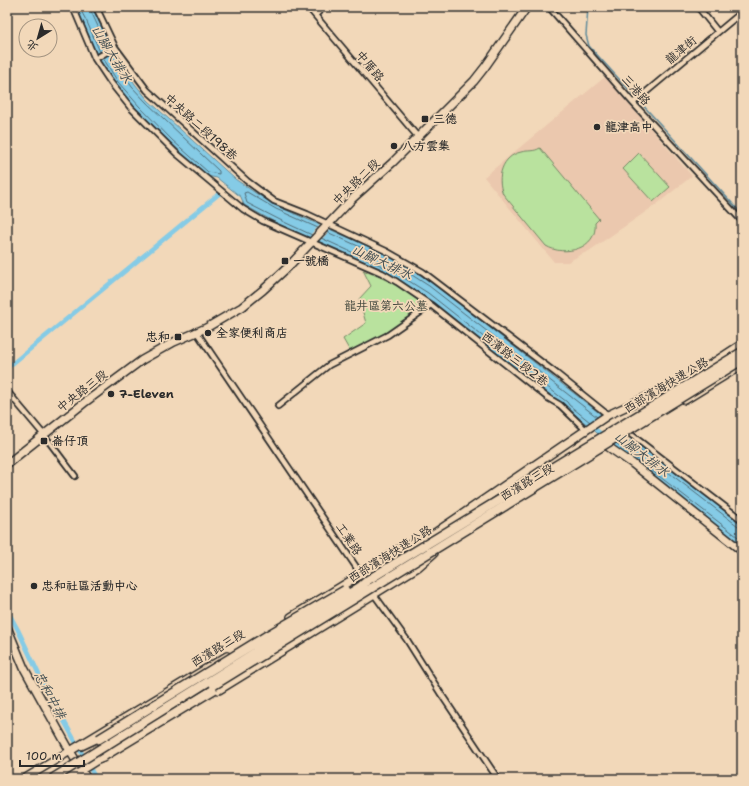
<svg xmlns="http://www.w3.org/2000/svg" width="749" height="786" font-family="'Shantell Sans','LXGW WenKai TC',sans-serif">
  <style>
    .built { fill: #ebc8ae }
    .green { fill: #b9e29e; stroke: #728664 }
    .water { fill: #85cbe6; stroke: #618b9b }
    .pier { fill: #f2d8b9 }
    .lines { fill: none; stroke-linecap: round; stroke-linejoin: round }
    .shore { stroke: #4f6b76; stroke-width: 1 }
    .stream { stroke: #618b9b; stroke-width: 1.5 }
    .canal { stroke: #85cbe6; stroke-width: 4.5 }
    .street-casing { stroke: #2b2b2b; stroke-width: 8 }
    .secondary-casing { stroke: #2b2b2b; stroke-width: 10 }
    .highway-casing { stroke: #2b2b2b; stroke-width: 11 }
    .street { stroke: #f2d8b9; stroke-width: 4.5 }
    .secondary { stroke: #f2d8b9; stroke-width: 7 }
    .highway { stroke: #f2d8b9; stroke-width: 8 }
    .highway-bridge-casing { stroke: #2b2b2b; stroke-width: 11; stroke-linecap: butt }
    .highway-bridge { stroke: #f2d8b9; stroke-width: 8 }
    .poi-dot { fill: #2b2b2b; stroke: #f2d8b9; stroke-width: 1.5 }
    .labels { text-anchor: middle; dominant-baseline: central; stroke-width: 3.5; stroke-linejoin: round; paint-order: stroke }
    .street-label { font-size: 12px; fill: #2b2b2b; stroke: #f2d8b9 }
    .poi-label { font-size: 12px; font-weight: bold; fill: #2b2b2b; stroke: #f2d8b9; text-anchor: start }
    .park-label { font-size: 12px; fill: #40463c; stroke: #f2d8b9 }
    .water-label { font-size: 13px; font-style: italic; fill: #3d4b50; stroke: #f2d8b9 }
  </style>
  <rect width="100%" height="100%" fill="#f2d8b9"/>
  <filter id="ink" filterUnits="userSpaceOnUse"><feTurbulence type="fractalNoise" baseFrequency=".025" numOctaves="2"/><feDisplacementMap in="SourceGraphic" scale="8" xChannelSelector="R" yChannelSelector="G"/><feConvolveMatrix kernelMatrix="1 2 1 2 8 2 1 2 1" color-interpolation-filters="sRGB"/></filter>
  <g filter="url(#ink)">
    <path class="built" d="M605 77 692 176 657 204 589 251 580 255 568 262H554L484 177Z"/>
    <path class="green" d="M540 148 599 219 595 223C598 249 564 257 546 246L503 194C496 177 502 156 521 152 528 150 534 152 540 148Z
      M639 153 670 187 653 202 623 169Z
      M363 270 398 285 425 306 416 315 378 342 351 353 343 339 366 323 359 299 371 286Z"/>
    <path class="water" d="M75 7H92L114 53 135 84 148 100 235 179 257 194 277 206 379 251 400 262 431 282 742 524V545L615 448 566 407 565 405C505 365 454 312 392 276 358 256 320 243 284 227 270 220 257 212 244 205L241 197 217 178 207 176 170 142 125 98 99 60 84 24Z"/>
    <path class="pier" d="M322 223 332 228 321 240 310 235Z
      M607 417 634 438 621 446 593 425Z"/>
    <g class="lines">
      <path class="shore" d="M79 7 87 22 100 52
        M89 7 108 48
        M103 58 118 82 139 106 172 140 208 172 219 174V171L146 102 132 87 110 54
        M327 232 378 255 398 266 429 286 597 417
        M312 235 284 222 247 203 244 193 247 192 276 209 318 228
        M321 238 393 271 428 293 529 373 567 402 569 405 590 422
        M624 438 738 526 742 527
        M616 443 742 540"/>
      <path class="stream" d="M588 7 586 35 589 46 742 214"/>
      <path class="canal" d="M7 368 220 193
        M7 610 18 630 42 681 96 779"/>
      <g class="street-casing">
        <path id="street" d="M73 7 95 59 111 83 131 108 176 153 243 209 263 221 382 273 397 282 431 305 548 398 560 405 586 430
          M96 7 115 47 147 90 247 181 274 201 307 214 386 251 423 272 557 374 608 415
          M308 7 418 137
          M549 7 633 103 742 221
          M698 7 718 32
          M315 15 324 7
          M95 59 115 47
          M633 103 742 12
          M196 331 367 583
          M7 391 44 435 75 476
          M278 406 329 365 388 335 431 305
          M629 433 742 520
          M373 593 407 640 441 694 498 779
          M82 747 99 739"/>
      </g>
      <g class="secondary-casing">
        <path id="secondary" d="M685 400 742 365
          M607 446 633 464 742 551
          M7 464 84 403 142 360 174 342 206 328 242 307 263 290 288 267 352 199 392 163 474 81 485 67 527 7
          M423 541 608 415 696 374 742 344
          M291 617 360 575 401 548 425 539
          M7 627 24 668 70 751 87 779
          M219 690 418 567 434 553
          M24 779 227 656
          M67 779 99 759 103 758"/>
      </g>
      <g class="highway-casing">
        <path id="highway" d="M99 759 223 684"/>
      </g>
      <use href="#street" class="street"/>
      <use href="#secondary" class="secondary"/>
      <use href="#highway" class="highway"/>
      <g class="highway-bridge-casing">
        <path id="highway-bridge" d="M214 685 742 360
          M99 739 268 635 345 590
          M52 779 360 587 368 580 742 352"/>
      </g>
      <use href="#highway-bridge" class="highway-bridge"/>
    </g>
  </g>
  <g class="poi-dot">
    <rect x="421" y="115" width="8" height="8" rx="2"/>
    <circle cx="597" cy="127" r="4"/>
    <circle cx="394" cy="146" r="4"/>
    <rect x="281" y="257" width="8" height="8" rx="2"/>
    <circle cx="208" cy="333" r="4"/>
    <rect x="174" y="333" width="8" height="8" rx="2"/>
    <circle cx="111" cy="394" r="4"/>
    <rect x="40" y="437" width="8" height="8" rx="2"/>
    <circle cx="34" cy="586" r="4"/>
  </g>
  <g class="labels">
    <g class="street-label">
      <text transform="translate(681 50) rotate(-40)">龍津街</text>
      <text transform="translate(370 66) rotate(50)">中厝路</text>
      <text transform="translate(636 90) rotate(48)">三港路</text>
      <text transform="translate(201 127) rotate(42)">中央路二段198巷</text>
      <text transform="translate(356 182) rotate(-44)">中央路二段</text>
      <text transform="translate(515 359) rotate(38)">西濱路三段2巷</text>
      <text transform="translate(666 385) rotate(-31)">西部濱海快速公路</text>
      <text transform="translate(82 391) rotate(-38)">中央路三段</text>
      <text transform="translate(527 482) rotate(-31)">西濱路三段</text>
      <text transform="translate(349 539) rotate(56)">工業路</text>
      <text transform="translate(390 554) rotate(-32)">西部濱海快速公路</text>
      <text transform="translate(218 648) rotate(-31)">西濱路三段</text>
    </g>
    <g class="poi-label">
      <text x="433" y="119">三德</text>
      <text x="605" y="127">龍津高中</text>
      <text x="402" y="146">八方雲集</text>
      <text x="293" y="261">一號橋</text>
      <text x="216" y="333">全家便利商店</text>
      <text x="170" y="337" text-anchor="end">忠和</text>
      <text x="119" y="394">7-Eleven</text>
      <text x="52" y="441">崙仔頂</text>
      <text x="42" y="586">忠和社區活動中心</text>
    </g>
    <g class="park-label">
      <text x="386" y="306">龍井區第六公墓</text>
    </g>
    <g class="water-label">
      <text transform="translate(112 54) rotate(59)">山腳大排水</text>
      <text transform="translate(382 262) rotate(25)">山腳大排水</text>
      <text transform="translate(642 454) rotate(38)">山腳大排水</text>
      <text transform="translate(50 695) rotate(62)">忠和中排</text>
    </g>
  </g>
  <rect width="749" height="786" fill="none" stroke="#f2d8b9" stroke-width="24"/>
  <rect x="12" y="12" width="725" height="762" fill="none" stroke="#2b2b2b" stroke-width="1.5" filter="url(#ink)"/>
  <g transform="translate(38 38) rotate(217)"><circle r="19" fill="#f2d8b9" stroke="#a29380"/>
  <path d="M0-3L7 15L0 10L-7 15Z" fill="#2b2b2b"/>
  <text y="-6" font-size="11" font-weight="bold" text-anchor="middle" fill="#2b2b2b">北</text>
  </g>
  <path d="M20 760v6h64v-6" fill="none" stroke="#2b2b2b" stroke-width="2"/>
  <text x="26" y="760" font-size="12" fill="#2b2b2b" stroke="#f2d8b9" stroke-width="3" paint-order="stroke">100 m</text>
</svg>
